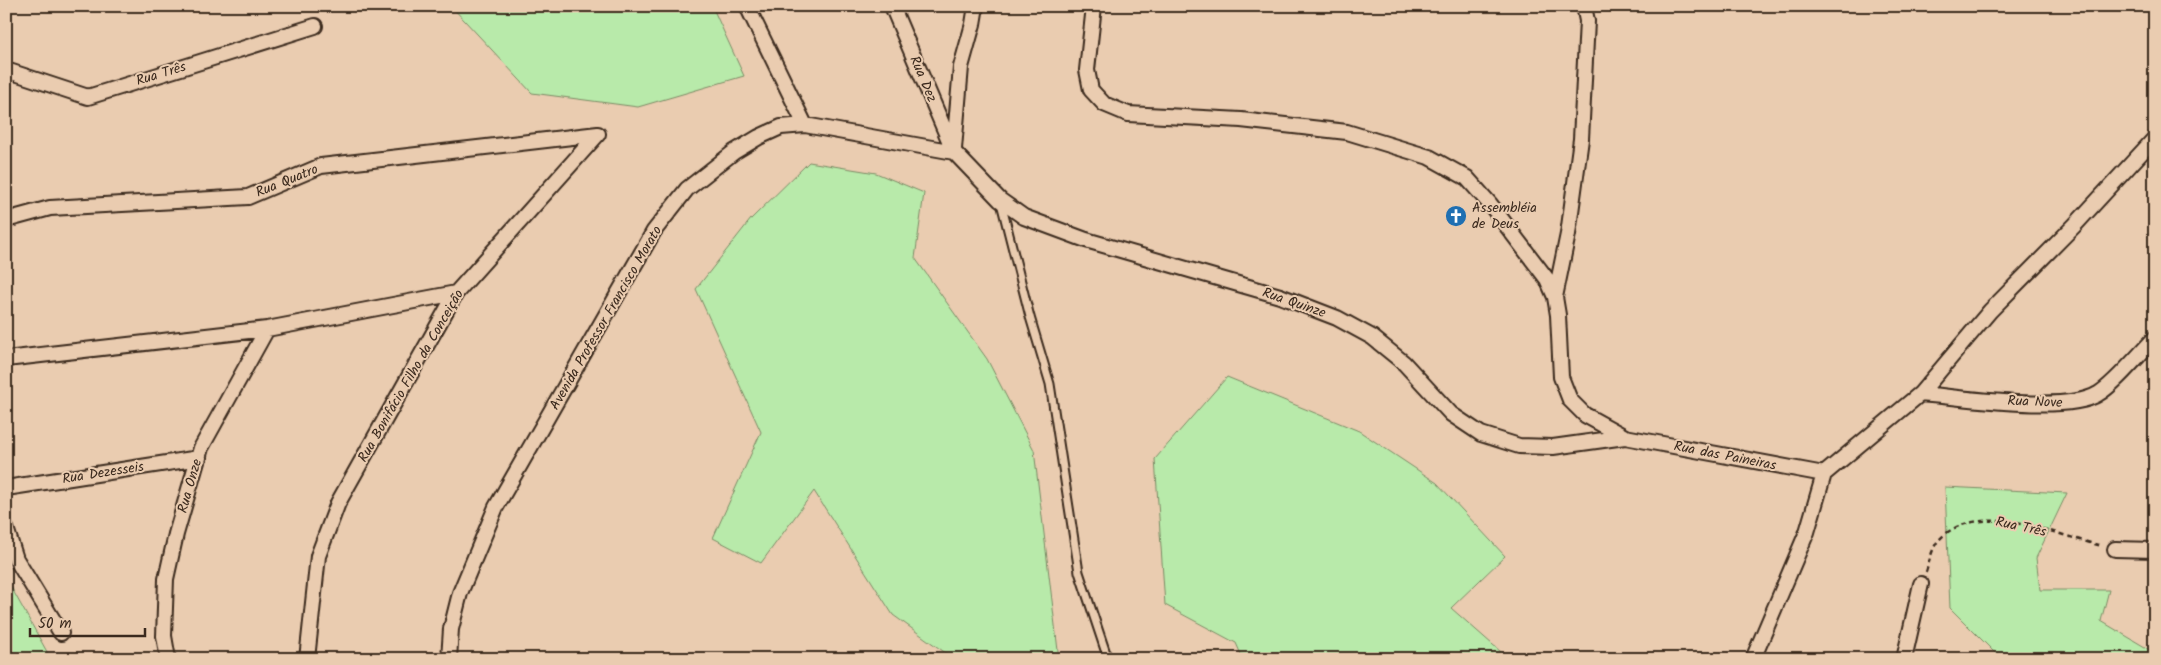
<svg xmlns="http://www.w3.org/2000/svg" width="2161" height="665" font-family="Kalam,sans-serif">
  <style>
    .green { fill: #b8eaaa; stroke: #7a8a64 }
    .lines { fill: none; stroke-linecap: round; stroke-linejoin: round }
    .lane-casing { stroke: #3b2a1e; stroke-width: 11 }
    .street-casing { stroke: #3b2a1e; stroke-width: 18 }
    .path { stroke: #3b2a1e; stroke-width: 2.5; stroke-dasharray: 5 4; stroke-linecap: butt }
    .lane { stroke: #eaccb0; stroke-width: 7 }
    .street { stroke: #eaccb0; stroke-width: 14 }
    .labels { text-anchor: middle; dominant-baseline: central; stroke-width: 4; stroke-linejoin: round; paint-order: stroke }
    .street-label { font-size: 14px; fill: #3b2a1e; stroke: #eaccb0 }
    .poi-label { font-size: 14px; fill: #3b2a1e; stroke: #eaccb0; text-anchor: start }
  </style>
  <rect width="100%" height="100%" fill="#eaccb0"/>
  <filter id="ink" filterUnits="userSpaceOnUse"><feTurbulence type="fractalNoise" baseFrequency=".02" numOctaves="2"/><feDisplacementMap in="SourceGraphic" scale="10" xChannelSelector="R" yChannelSelector="G"/><feConvolveMatrix kernelMatrix="1 2 1 2 8 2 1 2 1" color-interpolation-filters="sRGB"/></filter>
  <g filter="url(#ink)">
    <path class="green" d="M451 6H712L744 76 638 107 532 93Z
      M809 162 876 173 924 193 915 258 987 359 1034 450 1059 659H954L893 615 814 491 761 563 713 538 761 432 696 289 751 219Z
      M1227 377 1359 431 1437 483 1505 556 1451 608 1509 659H1243L1236 643 1165 605 1155 459Z
      M1945 487 2067 493 2036 558 2040 590H2109L2101 621 2155 653V659H2002L1999 657 1950 608Z
      M6 578 51 659H6Z"/>
    <g class="lines">
      <g class="lane-casing">
        <path id="lane" d="M1001 203 1030 317 1050 384 1079 572 1108 659"/>
      </g>
      <g class="street-casing">
        <path id="street" d="M747 6 805 125
          M892 6 954 152 1000 200 1024 217 1086 240 1280 296 1337 318 1372 337 1404 363 1451 414 1481 434 1519 446 1553 447 1625 437 1824 474
          M1094 6 1087 70 1091 90 1104 104 1128 114 1241 120 1347 132 1429 157 1467 178 1490 204 1547 279 1555 297 1558 315 1561 377 1570 400 1585 415 1625 437
          M6 70 88 97 315 26
          M954 149 961 67 973 24 976 6
          M6 220 50 208 248 197 321 166 598 134
          M1555 297 1568 234 1581 139 1587 21 1584 6
          M6 359 267 329 456 293
          M1920 394C1960 397 2066 414 2098 394 2114 385 2141 352 2155 338
          M1824 474 1920 394 1990 311 2074 226 2155 138
          M6 488 199 458
          M6 528 16 559 61 633
          M2115 549 2155 550
          M168 659 164 636 166 579 176 534 201 448 267 329
          M307 659 318 556 338 503 456 293 598 134
          M449 659 451 629 460 593 496 507 654 231 687 189 734 152 759 137 781 127 805 125 954 152
          M1753 659 1807 532 1824 474
          M1904 659 1921 584"/>
      </g>
      <path class="path" d="M1926 572C1929 563 1932 548 1938 541 1975 498 2056 535 2102 546"/>
      <use href="#lane" class="lane"/>
      <use href="#street" class="street"/>
    </g>
  </g>
  <defs>
    <g id="church-disc" transform="scale(1.125)"><circle r="9.5" fill="#1f6fb2" stroke="#eaccb0"/><path d="M-1.2-6h2.4v3.5h3.3v2.4h-3.3V6h-2.4V-.1h-3.3v-2.4h3.3Z" fill="#fff"/></g>
  </defs>
  <g fill-rule="evenodd">
    <use href="#church-disc" x="1456" y="216"/>
  </g>
  <g class="labels">
    <g class="street-label">
      <text transform="translate(161 74) rotate(-17)">Rua Três</text>
      <text transform="translate(923 79) rotate(67)">Rua Dez</text>
      <text transform="translate(287 181) rotate(-22)">Rua Quatro</text>
      <text transform="translate(1294 303) rotate(19)">Rua Quinze</text>
      <text transform="translate(606 318) rotate(-60)">Avenida Professor Francisco Morato</text>
      <text transform="translate(411 376) rotate(-60)">Rua Bonifácio Filho da Conceição</text>
      <text transform="translate(2035 402) rotate(2)">Rua Nove</text>
      <text transform="translate(1725 456) rotate(11)">Rua das Paineiras</text>
      <text transform="translate(103 473) rotate(-9)">Rua Dezesseis</text>
      <text transform="translate(190 486) rotate(-74)">Rua Onze</text>
      <text transform="translate(2021 527) rotate(12)">Rua Três</text>
    </g>
    <g class="poi-label">
      <text x="1472" y="208">Assembléia<tspan x="1472" dy="16">de Deus</tspan></text>
    </g>
  </g>
  <rect width="2161" height="665" fill="none" stroke="#eaccb0" stroke-width="25"/>
  <rect x="12" y="12" width="2136" height="640" fill="none" stroke="#3b2a1e" stroke-width="2" filter="url(#ink)"/>
  <path d="M30 628v8h115v-8" fill="none" stroke="#3b2a1e" stroke-width="2.5"/>
  <text x="38" y="628" font-size="15" fill="#3b2a1e" stroke="#eaccb0" stroke-width="4" paint-order="stroke">50 m</text>
</svg>
